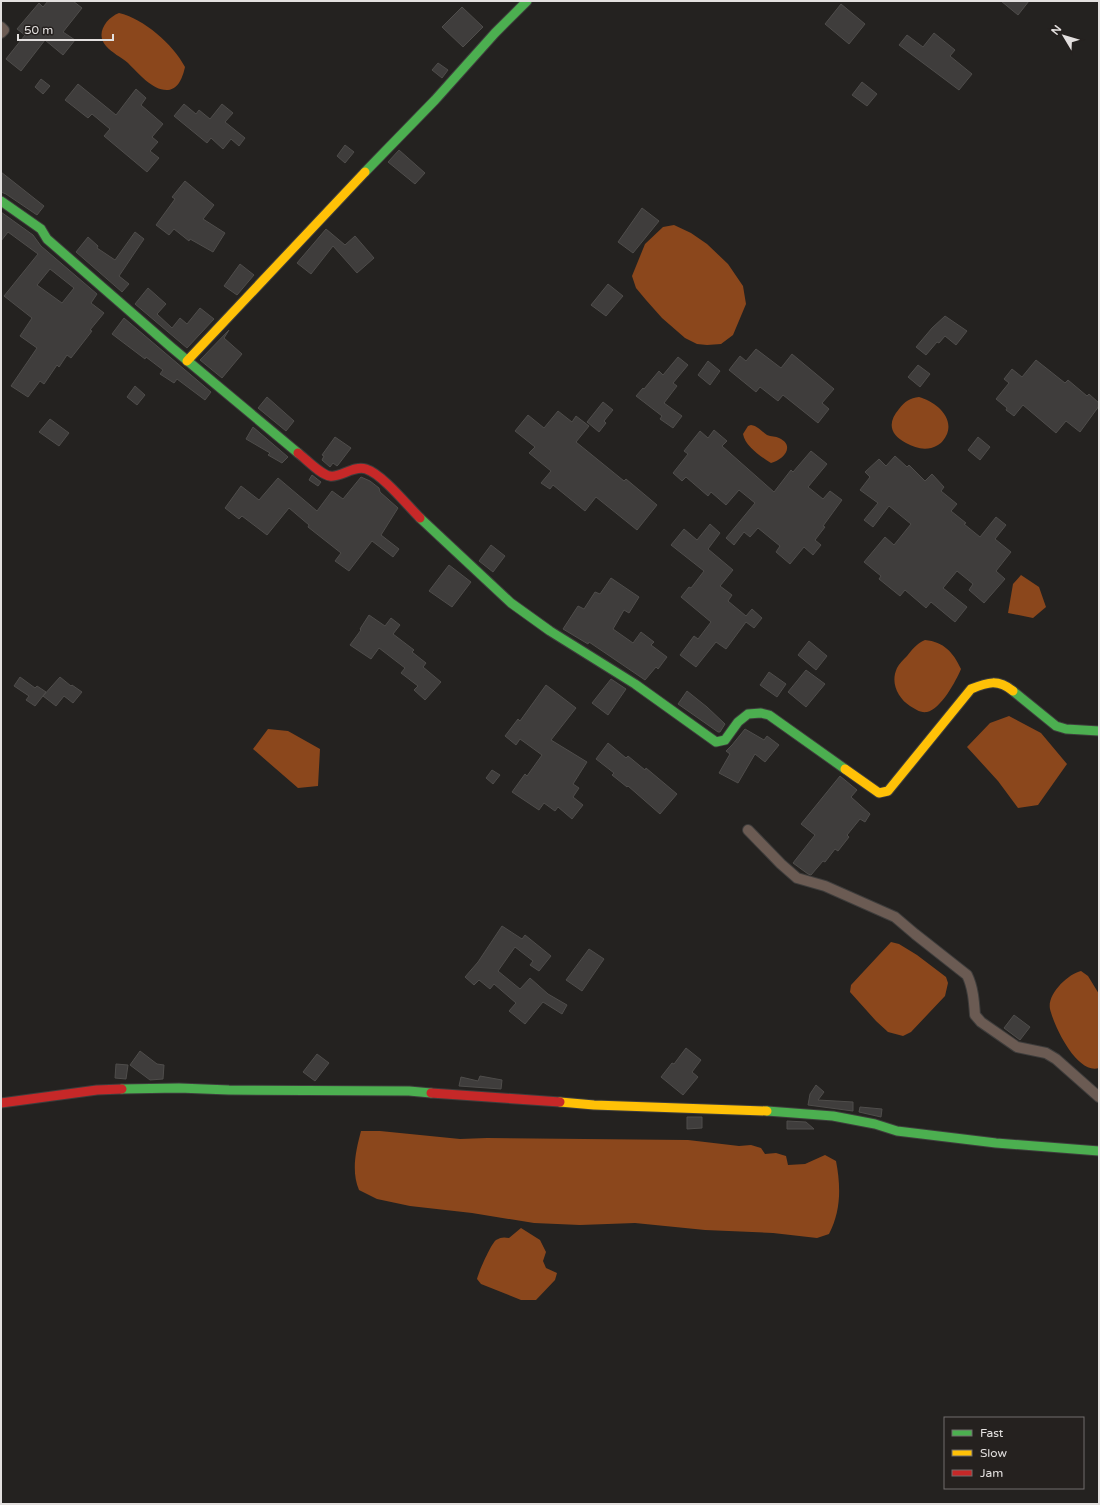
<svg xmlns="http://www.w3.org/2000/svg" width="1100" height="1505" font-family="'Varela Round',sans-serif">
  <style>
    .water { fill: #8b471c }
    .building { fill: #3f3d3c; stroke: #4f4d4b; fill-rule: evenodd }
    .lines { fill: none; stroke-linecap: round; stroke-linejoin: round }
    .street-casing { stroke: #3e3d3c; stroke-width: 12 }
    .fast-casing { stroke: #3e3d3c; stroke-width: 11 }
    .slow-casing { stroke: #3e3d3c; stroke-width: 11 }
    .jam-casing { stroke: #3e3d3c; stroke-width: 11 }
    .street { stroke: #6b5b53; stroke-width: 10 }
    .fast { stroke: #4caf50; stroke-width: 9 }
    .slow { stroke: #ffc107; stroke-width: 9 }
    .jam { stroke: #c62828; stroke-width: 9 }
  </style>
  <rect width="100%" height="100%" fill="#242220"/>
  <path class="water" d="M119 13C144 19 173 44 185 67 183 76 179 89 168 90 153 91 138 73 128 63 121 57 112 53 106 46 95 34 106 18 119 13Z
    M674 225 691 233 707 244 728 264 743 286 746 304 733 335 721 344 707 345 697 344 685 338 662 318 646 300 636 288 632 276 645 244 663 227Z
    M919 397C934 401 954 416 947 434 945 438 942 443 938 445 926 452 916 448 906 443 890 435 887 423 899 409 905 401 910 398 919 397Z
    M751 425C758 426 761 431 767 435 771 437 776 436 779 438 796 446 783 460 771 463 760 456 745 446 743 434L748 426Z
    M1021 575 1039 587 1046 607 1033 618 1008 613 1013 584Z
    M925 640C944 642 953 652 961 669 956 681 941 709 927 712 920 713 915 709 910 706 898 698 890 683 897 668 899 664 903 660 907 656 912 650 916 644 925 640Z
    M1009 716 1041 733 1067 764 1038 805 1018 808 998 781 967 747 990 723Z
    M268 729 288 731 320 749 318 786 298 788 253 749Z
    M891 942 899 944 917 955 946 977 948 983 945 996 911 1032 903 1036 888 1032 876 1021 850 992 851 985Z
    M1081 971 1088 976 1099 994V1068C1077 1075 1054 1026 1050 1009 1047 994 1068 974 1081 971Z
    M361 1131H380L460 1139 487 1138 688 1140 739 1146 751 1145 761 1148 765 1154 776 1153 786 1156 788 1165 805 1164 825 1155 836 1161C841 1187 841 1211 829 1234L817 1238 773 1233 705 1230 635 1223 580 1225 534 1223 472 1213 410 1206 377 1199 359 1190C351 1171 356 1150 361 1131Z
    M521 1228 540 1240 546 1252 543 1261 546 1268 557 1273 555 1280 536 1300H521L481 1284 477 1279C479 1271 491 1244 496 1240 501 1237 504 1237 509 1238Z"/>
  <path class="building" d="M48 1H73L82 8 63 32 75 40 63 55 45 40 21 71 6 59 25 35 17 29 39 3 43 7Z
    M1001 1H1029L1018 15Z
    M841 4 865 24 849 44 825 24Z
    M462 7 483 27 463 47 442 27Z
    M934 33 955 50 950 56 972 74 959 90 899 45 907 35 923 47Z
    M438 63 448 70 442 78 432 70Z
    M41 79 50 86 43 94 35 87Z
    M862 82 877 94 867 106 852 95Z
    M78 84 116 115 136 89 146 98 141 105 163 124 152 137 158 142 150 151 159 158 147 172 104 136 110 129 92 114 88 118 65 100Z
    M184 104 196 114 199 110 210 119 222 104 233 113 225 122 245 138 239 146 231 139 223 149 211 138 207 143 174 116Z
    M345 145 354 152 345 163 337 156Z
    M399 150 425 173 415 184 388 162Z
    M1 172 44 206 37 215 6 194 1 192Z
    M185 181 214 205 203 219 225 233 213 252 190 239 189 241 174 229 169 235 156 225 175 199 172 197Z
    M642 208 659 221 633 253 618 242Z
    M1 212 33 235 41 246 97 294 91 303 104 313 90 330 92 331 71 358 67 355 59 367 57 365 44 384 40 381 28 397 11 386 37 348 20 336 32 318 4 296 38 254 8 232 1 241ZM50 269 74 288 62 303 37 285Z
    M326 229 345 245 355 236 374 258 357 273 333 246 311 274 297 263Z
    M135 232 144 239 119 276 129 284 122 292 76 252 88 237 98 246 97 248 115 260Z
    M240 264 254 275 237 295 224 286Z
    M608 284 623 296 606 316 591 305Z
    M148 288 166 304 157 314 172 328 180 318 187 324 200 308 214 319 187 348 135 304Z
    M945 316 967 331 956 345 945 336 939 343 937 342 926 355 916 347 932 328Z
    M124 318 211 392 205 400 177 379 174 383 160 374 163 370 146 357 145 359 112 334Z
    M229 330 224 338 242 354 222 378 200 360Z
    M756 349 781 368 792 354 834 389 822 403 829 409 818 423 783 395 778 401 760 387 756 392 729 370 740 356 746 361Z
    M678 357 688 365 673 383 677 386 664 403 682 416 673 428 660 419 662 416 636 396 643 388 644 389 659 371 663 375Z
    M1036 360 1065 383 1068 380 1087 396 1089 394 1099 403V406L1080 432 1066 421 1056 433 1023 405 1014 416 1006 410 1007 408 996 399 1009 383 1004 379 1012 369 1022 377Z
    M708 361 720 371 710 385 698 375Z
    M918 365 930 374 920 387 908 377Z
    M135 386 145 395 137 405 127 397Z
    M267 397 294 421 286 431 258 408Z
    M603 402 613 410 604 421 606 423 599 432 587 422Z
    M558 411 572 422 576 416 589 426 576 442 624 481 626 479 657 505 637 530 596 497 585 511 553 485 550 489 541 483 551 471 529 453 535 447 515 431 528 415 544 428Z
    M50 419 69 433 59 446 39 432Z
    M253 427 288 457 282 463 268 455 270 453 246 439Z
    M714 430 727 441 722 446 774 492 791 470 793 472 811 451 827 464 808 487 823 499 830 491 842 500 823 526 825 527 815 540 821 545 813 555 804 547 790 564 776 552 780 546 758 528 750 537 744 532 734 545 726 538 755 503 739 490 726 505 711 492 708 496 686 477 682 481 673 473 688 454 684 451 700 431 708 438Z
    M335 437 351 448 338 465 337 466 333 463 330 467 322 460 324 456 322 455Z
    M978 437 990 447 980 460 968 450Z
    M895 456 907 467 909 465 925 481 932 474 944 487 941 491 957 504 951 511 966 523 964 524 980 537 996 517 1006 525 995 539 1011 552 996 571 1005 579 984 603 969 590 973 584 957 571 943 588 967 607 955 622 931 602 926 608 905 590 900 596 879 579 881 576 864 562 885 537 894 545 911 524 889 506 873 527 864 520 878 503 860 490 870 477 865 472 879 459 886 466Z
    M312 475 321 482 318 486 309 480Z
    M361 477 370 481 379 488 380 492 398 508 381 535 399 549 393 557 372 541 349 571 335 561 341 553 308 527 309 525 289 508 267 535 242 516 239 519 225 508 241 486 259 500 278 478 317 511 332 491 343 499Z
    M710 524 720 533 708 549 733 570 720 586 732 595 728 601 746 616 752 609 762 618 754 628 746 622 726 649 716 642 696 667 680 655 694 636 698 639 711 622 681 597 689 587 691 588 704 571 671 545 684 529 697 540Z
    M491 545 505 556 493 572 479 561Z
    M449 565 471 582 452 607 429 591Z
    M611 578 639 597 629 613 624 610 613 629 633 643 641 632 654 642 651 645 667 657 658 669 656 667 645 680 589 642 588 644 563 629 578 606 584 609 595 592 600 594Z
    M369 615 385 626 391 618 400 625 393 634 414 650 412 652 426 663 423 667 441 682 425 700 414 690 418 686 401 673 405 668 379 648 371 659 350 645 361 630 360 629Z
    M809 641 827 656 816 670 798 655Z
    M806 670 825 684 806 707 788 692Z
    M769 672 786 684 777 697 760 685Z
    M20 677 35 688 37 686 46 692 35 706 26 700 29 696 14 686Z
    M60 677 71 686 72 685 82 692 73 703 64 696 56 706 43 696Z
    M611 679 626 689 608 715 592 703Z
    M546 685 576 708 551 740 587 762 573 784 579 788 573 797 583 805 572 819 558 807 555 811 544 803 539 810 512 792 525 774 527 776 542 755 520 739 516 745 505 736 518 719 520 721Z
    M687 691 707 707 725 724 720 732H718L678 704Z
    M745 729 764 740 767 736 779 745 765 762 755 754 738 783 719 773 730 754 726 751 732 745Z
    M608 743 626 758 628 756 645 770 646 768 677 794 660 814 628 786 627 787 612 775 614 773 596 759Z
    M492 770 500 775 493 784 486 778Z
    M840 776 857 790 851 797 870 814 865 822 860 819 847 835 849 837 838 851 835 849 825 862 823 861 811 875 808 874 793 863 815 835 801 824Z
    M502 926 522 939 525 935 551 956 539 971 530 965 533 961 515 947 498 971 520 989 530 978 548 994 567 1005 562 1014 543 1002 525 1024 509 1011 516 1003 494 984 490 989 479 980 474 985 465 977 478 962Z
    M589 949 604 959 582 991 566 980Z
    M1014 1015 1030 1027 1020 1040 1004 1028Z
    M686 1048 701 1060 692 1072 698 1077 683 1095 661 1077 672 1063 674 1064Z
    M140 1051 157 1064 164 1065 163 1079 150 1080 130 1065Z
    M317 1054 329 1063 315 1081 303 1072Z
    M116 1064 128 1065 126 1079 115 1078Z
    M480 1076 502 1080 501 1089 459 1086 461 1077 478 1081Z
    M816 1085 824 1092 818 1100 853 1102V1111L808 1105 810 1094Z
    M860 1107 882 1109 881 1117 859 1112Z
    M687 1117H702V1128L687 1129Z
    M787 1121 806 1122 814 1129H787Z"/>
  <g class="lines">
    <g class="street-casing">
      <path id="street" d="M1 27 4 30 1 33
        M748 830 781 864 797 878 825 886 895 917 915 934 967 975C973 987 974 1001 975 1015L981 1022 1017 1047 1046 1053 1056 1059 1099 1097"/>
    </g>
    <g class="fast-casing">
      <path id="fast" d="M365 172 435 100 495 33 527 1
        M1 201 41 229 47 239 171 347 298 453
        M420 518 511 603 550 631 635 684 716 742 725 740 738 722 748 714 761 713 769 715 845 769
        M1013 691 1056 726 1066 729 1099 731
        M122 1089 179 1088 229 1090 409 1091 431 1093
        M767 1111 833 1116 875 1124 897 1131 996 1143 1099 1151"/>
    </g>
    <g class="slow-casing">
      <path id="slow" d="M187 361 365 172
        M845 769 879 793 888 791 971 689C988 682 998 679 1013 691
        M560 1102 594 1105 767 1111"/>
    </g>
    <g class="jam-casing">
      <path id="jam" d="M298 453C306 459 321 475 330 476 341 478 353 465 366 469 382 474 407 505 420 518
        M431 1093 560 1102
        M1 1103 97 1090 122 1089"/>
    </g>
    <use href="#street" class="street"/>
    <use href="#fast" class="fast"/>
    <use href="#slow" class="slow"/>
    <use href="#jam" class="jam"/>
  </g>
  <rect width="1100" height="1505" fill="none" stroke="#e3e0df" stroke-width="4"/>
  <rect x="944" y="1417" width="140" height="72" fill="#25211f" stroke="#716d6c"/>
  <rect x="952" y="1430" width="20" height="6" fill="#4caf50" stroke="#716d6c"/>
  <text x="980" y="1437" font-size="12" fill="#e3e0df">Fast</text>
  <rect x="952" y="1450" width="20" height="6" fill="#ffc107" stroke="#716d6c"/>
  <text x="980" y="1457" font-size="12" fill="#e3e0df">Slow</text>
  <rect x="952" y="1470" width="20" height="6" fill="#c62828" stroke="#716d6c"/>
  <text x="980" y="1477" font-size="12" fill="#e3e0df">Jam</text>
  <g transform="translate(1064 36) rotate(308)" stroke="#25211f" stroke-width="3" paint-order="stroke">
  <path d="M0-3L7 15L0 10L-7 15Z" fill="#e3e0df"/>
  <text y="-6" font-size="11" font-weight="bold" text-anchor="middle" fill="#e3e0df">N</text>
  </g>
  <path d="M18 34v6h95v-6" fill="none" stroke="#e3e0df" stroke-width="2"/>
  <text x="24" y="34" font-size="12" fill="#e3e0df" stroke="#25211f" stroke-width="3" paint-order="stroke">50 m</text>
</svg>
